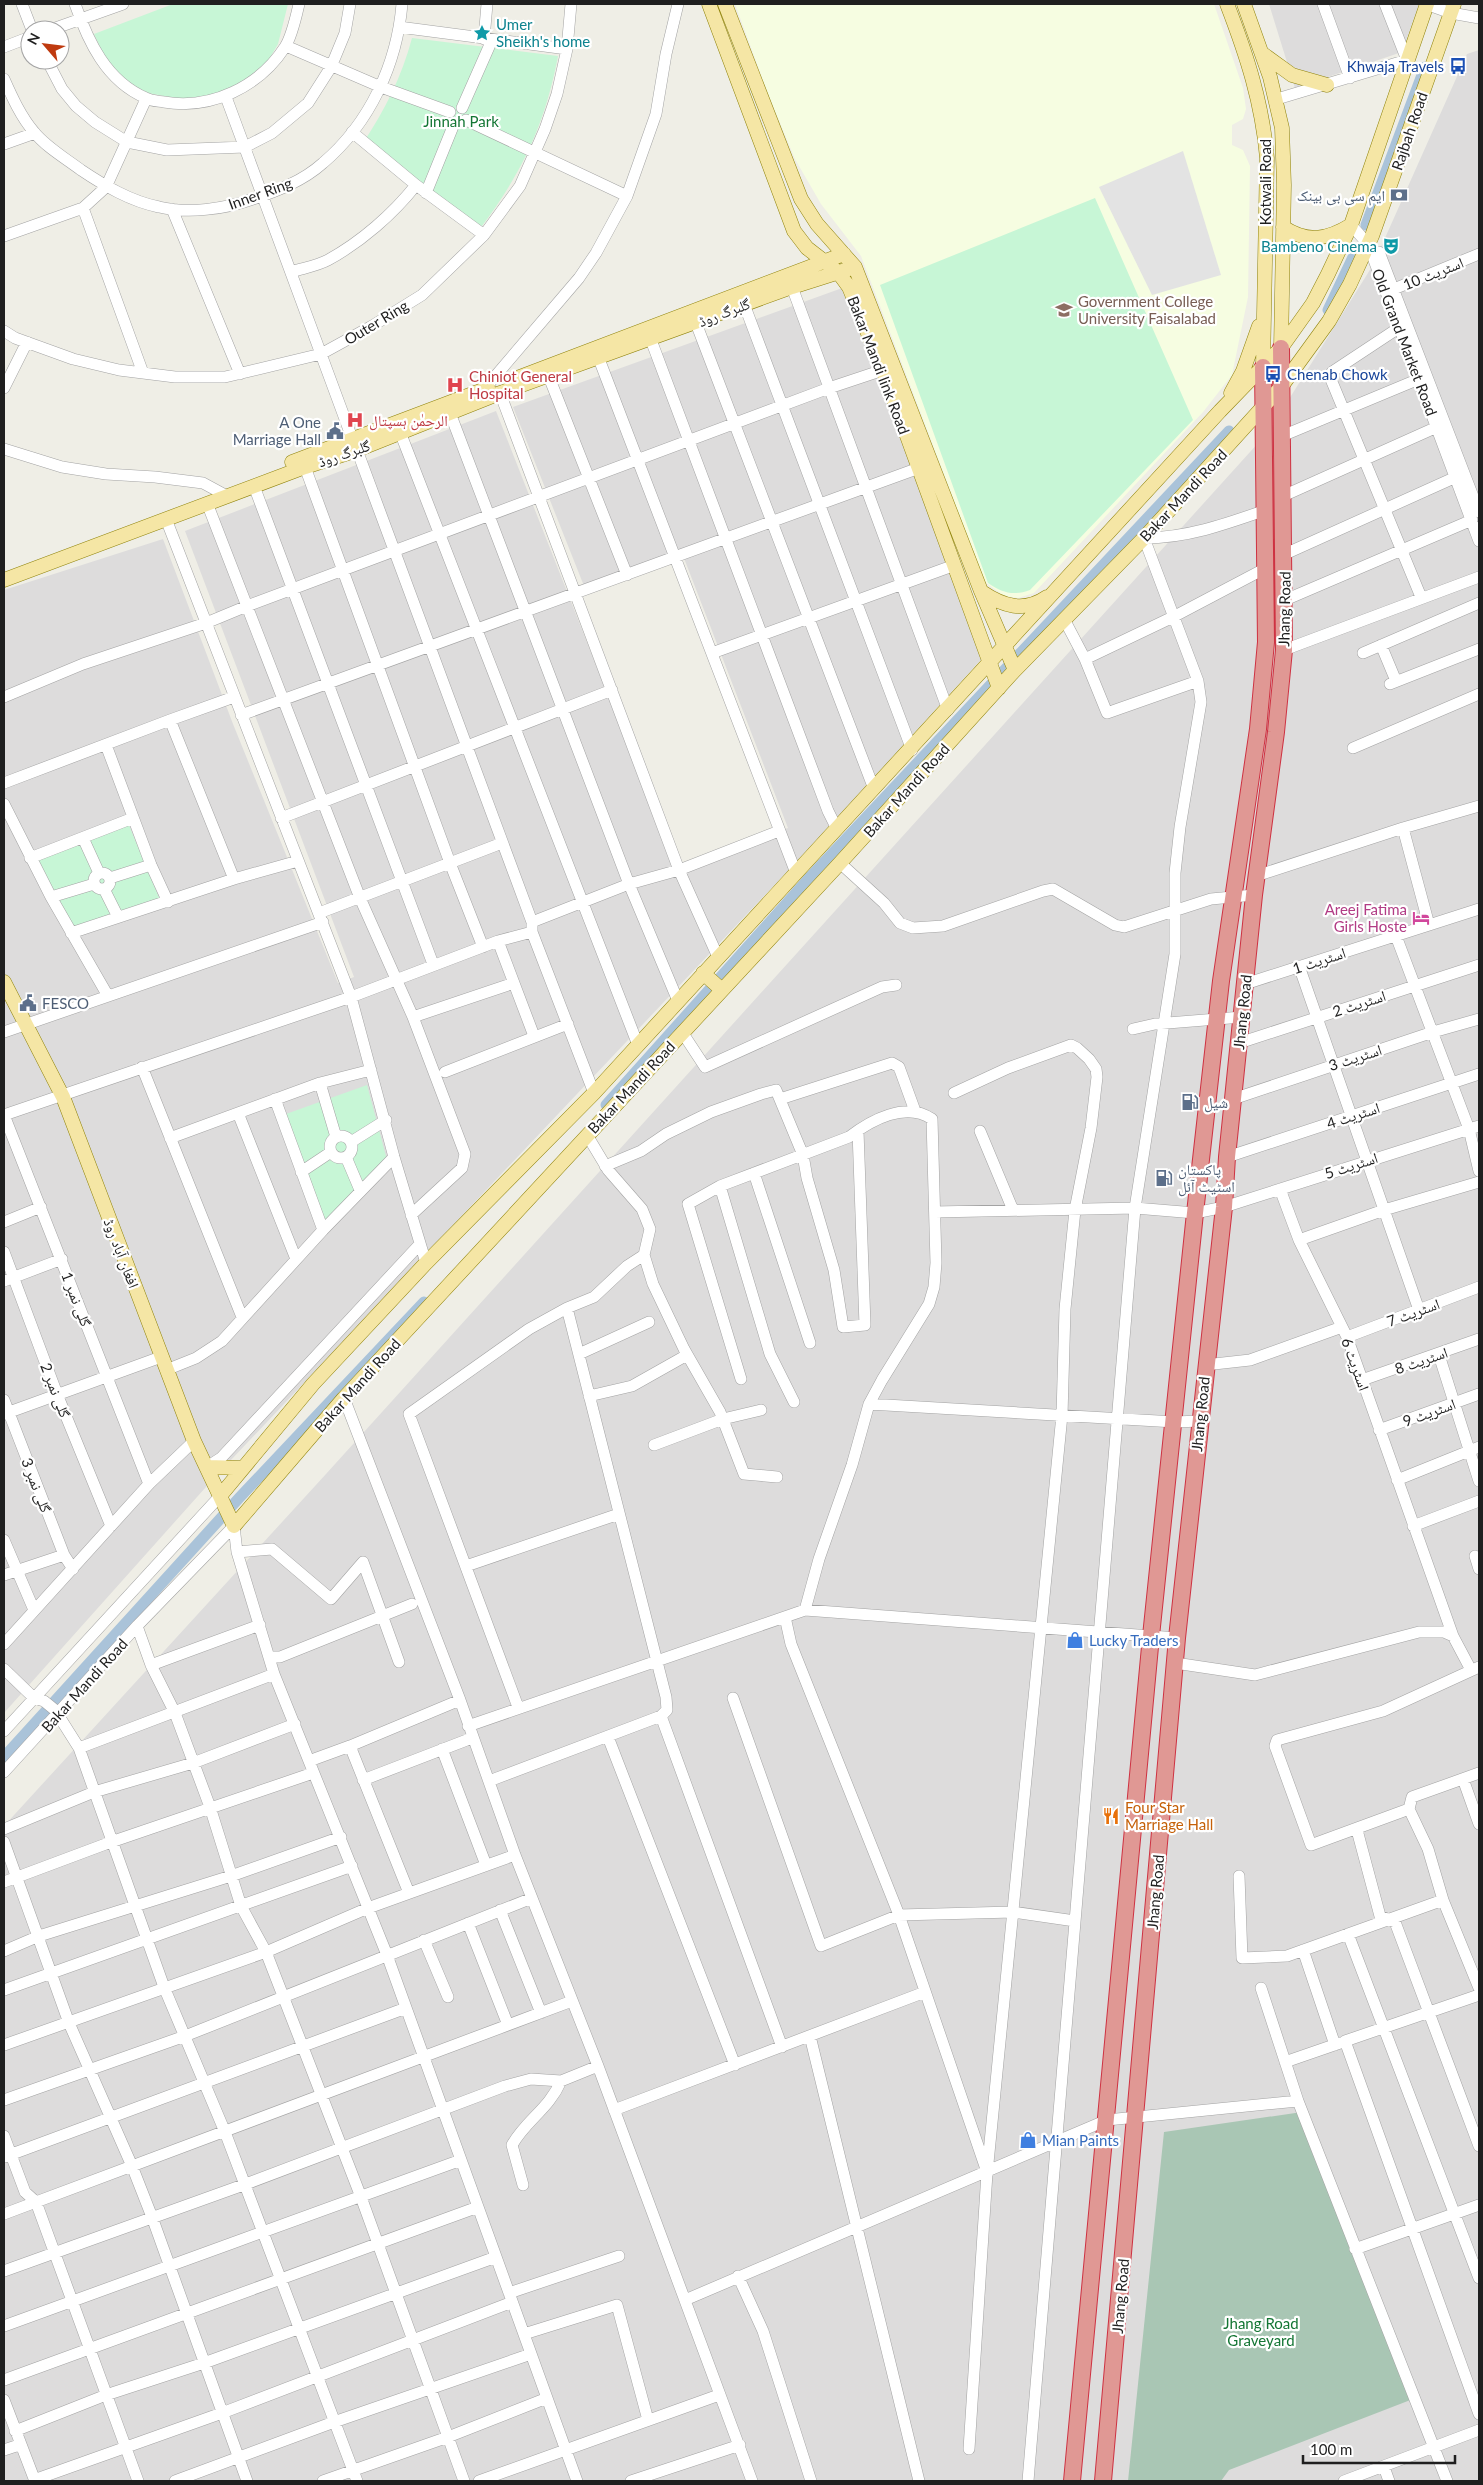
<svg xmlns="http://www.w3.org/2000/svg" width="1483" height="2485" font-family="Lato,'Noto Naskh Arabic',sans-serif">
  <style>
    .residential { fill: #dddcdc }
    .education { fill: #f6fde1 }
    .cemetery { fill: #a9c6b4 }
    .park { fill: #c7f6d6 }
    .parking { fill: #e3e3e3 }
    .lines { fill: none; stroke-linecap: round; stroke-linejoin: round }
    .canal { stroke: #aac3d9; stroke-width: 11 }
    .minor-casing { stroke: #a3a3a3; stroke-width: 12 }
    .major-casing { stroke: #8f830b; stroke-width: 15 }
    .highway-casing { stroke: #ce3242; stroke-width: 18 }
    .minor { stroke: #fff; stroke-width: 11 }
    .major { stroke: #f5e6a5; stroke-width: 14 }
    .highway { stroke: #e09894; stroke-width: 16 }
    .labels { text-anchor: middle; dominant-baseline: central; stroke-width: 4.5; stroke-linejoin: round; paint-order: stroke }
    .culture-label { font-size: 15px; fill: #0d838f; stroke: #fff; text-anchor: start }
    .transit-label { font-size: 15px; fill: #164399; stroke: #fff; text-anchor: end }
    .park-label { font-size: 15px; fill: #147634; stroke: #fff }
    .street-label { font-size: 15px; fill: #1f1f1f; stroke: #fff }
    .service-label { font-size: 15px; fill: #4e5e75; stroke: #fff; text-anchor: start }
    .education-label { font-size: 15px; fill: #785e54; stroke: #fff; text-anchor: start }
    .health-label { font-size: 15px; fill: #be3a42; stroke: #fff; text-anchor: start }
    .hotel-label { font-size: 15px; fill: #b23c85; stroke: #fff; text-anchor: end }
    .shop-label { font-size: 15px; fill: #366cbe; stroke: #fff; text-anchor: start }
    .food-label { font-size: 15px; fill: #c56008; stroke: #fff; text-anchor: start }
  </style>
  <rect width="100%" height="100%" fill="#efeee6"/>
  <path class="residential" d="M1269 4H1419L1402 52 1295 88Z
    M1479 50V2481H4V1826L326 1474 1269 431 1373 265 1467 54Z
    M845 287 987 653 800 858 214 1478 4 1713V590L163 539 233 724 338 983 354 977 185 531 496 411 675 866 788 828 682 553 584 586 513 407Z"/>
  <path class="education" d="M735 4H1214L1243 88 1246 109 1243 119 1232 125V145L1243 150 1250 166 1248 297 1232 375 1203 412 1034 593 1018 598 1004 596 985 582 861 256 821 204 795 159 768 94Z"/>
  <path class="cemetery" d="M1302 2112 1413 2399 1229 2470 1221 2481H1128L1164 2132Z"/>
  <path class="park" d="M173 4H288L278 44 268 61 250 76 228 90 190 101 148 93 131 85 106 60 94 34Z
    M412 38 558 56C545 125 521 175 479 230L363 143C385 110 402 76 412 38Z
    M1095 198 1193 420 1030 590C1014 596 1002 593 988 583L880 285Z
    M128 823 160 900 74 927 37 859Z
    M367 1085 387 1160 320 1230 286 1114Z"/>
  <path class="parking" d="M1183 151 1221 275 1152 295 1099 187Z"/>
  <g class="lines">
    <path class="canal" d="M1366 225 1425 67
      M1328 310 1353 257
      M606 1105 811 876 1229 431
      M4 1757 240 1497 424 1302"/>
    <g class="minor-casing">
      <path id="minor" d="M22 4 32 30
        M75 4C88 41 106 81 146 98 151 101 158 101 164 102 211 110 259 87 285 47 292 36 296 17 299 4
        M1323 4 1350 78
        M1426 4 1451 13 1479 18
        M399 27 567 49
        M50 30 123 4
        M484 39 487 4
        M286 46 381 87 450 112
        M4 47 30 37
        M47 60 62 89 76 106 95 122 127 142 167 150 245 147 272 133 308 103 331 67 345 33 350 4
        M4 79C12 97 21 117 34 132 46 147 65 158 81 170 105 186 130 201 159 207 188 214 225 209 253 199 277 191 303 181 323 163 370 123 397 64 402 4
        M226 97 352 438
        M1277 99 1407 60 1385 4
        M462 108 492 40
        M466 120 627 196
        M352 132 416 185 484 235
        M4 144 35 133
        M426 193 454 124
        M83 208 143 373
        M172 209 240 374
        M1351 225 1368 244 1479 541
        M4 236 83 208 106 187 146 99
        M1379 252 1479 512
        M291 272C303 268 317 266 328 260 361 242 393 214 416 185
        M792 287 948 710
        M1389 291 1479 254
        M744 304 912 750
        M696 323 874 789
        M1400 327 1332 372 1330 377 1421 597
        M4 331 15 338 73 359 119 370 175 377H225L321 354 372 326 422 295 484 235 520 186 545 129 557 94 567 49 571 4
        M651 340 828 811 837 829
        M599 359 796 873
        M549 377 627 575
        M4 388 27 342
        M481 393 579 278 596 253 627 196 656 114 666 54 678 4
        M500 393 679 870 718 957
        M450 413 629 884 678 1001
        M400 432 638 1045
        M1282 436 1419 379
        M4 449 62 467 106 474 155 477 203 483 227 496
        M357 450 532 922V932L594 1093
        M305 467 450 863 483 947
        M254 486 433 964
        M1283 496 1437 427
        M207 503 360 898 413 1017 465 1154 462 1168 411 1215
        M166 519 351 997 394 1157 426 1263
        M1285 554 1456 477
        M1285 600 1472 520
        M1064 619 1085 659 1173 617 1266 568
        M1381 645 1396 681
        M1284 650 1479 577
        M712 653 955 565
        M1363 653 1479 603
        M1085 659 1107 713 1198 681
        M1390 684 1479 649
        M4 697 83 664 206 623 247 606 829 388 883 370
        M241 715 919 468
        M170 720 234 879
        M106 745 151 865 168 902
        M1353 748 1479 694
        M4 783 170 720 234 697
        M4 804 51 897 108 996
        M281 818 612 690
        M1403 828 1429 925
        M83 838 99 873
        M30 858 133 818
        M840 863 884 903 900 923 913 928 943 926 1043 891 1053 889 1115 925 1124 927 1211 899 1254 895
        M94 881a8 8 0 1 1 16 0a8 8 0 1 1-16 0Z
        M1256 876 1403 828 1479 806
        M110 878 151 865
        M104 889 118 917
        M51 897 94 884
        M319 913 502 843
        M532 922 629 884 679 870 779 831
        M71 933 234 879 298 861
        M1396 936 1469 1129 1479 1171
        M498 941 534 1036
        M1299 966 1419 1310
        M1245 984 1479 909
        M413 1017 514 983
        M1133 1029 1155 1024 1242 1017
        M4 1032 323 922
        M682 1032 705 1067 882 987 896 985
        M1239 1043 1479 965
        M142 1067 242 1317
        M445 1072 568 1024
        M320 1083 336 1137
        M954 1093 1008 1068 1071 1045 1077 1048 1089 1059 1096 1069 1097 1077 1091 1128 1075 1210 1065 1309 1062 1415 987 2173 969 2449
        M275 1099 323 1230
        M780 1099 892 1063 899 1067 915 1111
        M1233 1099 1433 1032 1479 1019
        M238 1113 296 1259
        M4 1115 351 997 498 941 532 932
        M4 1115 149 1484
        M980 1131 1013 1210
        M587 1135 608 1170 642 1209 650 1229 644 1255 653 1284 684 1349 720 1412 744 1474 777 1477
        M330 1147a11 11 0 1 1 22 0a11 11 0 1 1-22 0Z
        M170 1138 320 1083 371 1070
        M351 1142 386 1120
        M346 1157 360 1190
        M1227 1157 1479 1074
        M605 1166 641 1151 666 1134 711 1112 761 1094 776 1090 803 1155 807 1178 834 1270 843 1327 865 1325 858 1131
        M301 1172 331 1152
        M754 1173 810 1343
        M720 1186 770 1354 794 1402
        M1280 1189 1299 1240 1347 1337 1453 1636 1471 1670
        M935 1212 1135 1208 1195 1213 1224 1207 1479 1126
        M4 1222 41 1207
        M1299 1240 1384 1210 1479 1182
        M4 1252 57 1394 111 1526
        M4 1281 62 1259
        M567 1308 666 1697 667 1710 661 1716 782 2047
        M1347 1337 1479 1287
        M579 1354 649 1322
        M1439 1355 1479 1481
        M1205 1365 1250 1360 1342 1327
        M166 1370 196 1358 222 1341 323 1230 394 1157
        M741 1379 688 1204 720 1186 849 1137C871 1120 906 1101 932 1119L936 1263 934 1287 929 1304 882 1380 869 1404 852 1465 819 1559 805 1610
        M1362 1380 1479 1339
        M589 1396 632 1386 687 1355
        M344 1398 460 1700 515 1855 598 2066 752 2481
        M4 1400 64 1555 73 1569
        M869 1404 1175 1422 1200 1421
        M4 1414 161 1357
        M1379 1430 1479 1394
        M654 1445 723 1419 761 1410
        M207 1467 221 1458 420 1244
        M1397 1480 1479 1447
        M234 1526 237 1552 274 1674 387 1955 577 2481
        M1413 1526 1479 1501
        M4 1540 34 1610
        M237 1552 272 1549 331 1599 363 1562 399 1662
        M1475 1556 1479 1569
        M466 1566 619 1514
        M4 1575 64 1555
        M785 1617 791 1644 899 1915 986 2169
        M137 1626 151 1665 175 1713 210 1807 241 1906 266 1952 361 2197 464 2481
        M4 1644 149 1484 194 1441
        M269 1657H280L412 1604
        M1175 1663 1255 1675 1419 1632H1444L1453 1636
        M151 1665 260 1625
        M1479 1667 1383 1711 1277 1740 1275 1746 1311 1845 1409 1809 1412 1797 1479 1773
        M4 1669 34 1698 44 1701 55 1710 79 1748 164 1987 225 2132 357 2481
        M733 1698 821 1946 899 1915 1013 1912 1075 1921
        M518 1707 409 1414 529 1329 567 1308 594 1297 627 1266 644 1255
        M468 1726 805 1610 1177 1638
        M4 1731 220 1496
        M608 1737 735 2065
        M350 1746 409 1893
        M79 1748 274 1674
        M442 1749 486 1865
        M309 1761 350 1746 460 1700
        M4 1772 137 1626 234 1526
        M1463 1779 1479 1824
        M363 1780 472 1738
        M489 1781 661 1716
        M1409 1809 1428 1849 1443 1900 1479 1988
        M4 1829 94 1792 193 1763 295 1724
        M1357 1830 1380 1916 1395 1922 1479 2146
        M4 1842 69 2023 132 2166 152 2217 247 2481
        M1239 1876 1242 1958 1287 1956 1443 1900
        M4 1882 111 1842 313 1773
        M500 1910 541 2013
        M468 1923 508 2025
        M1348 1934 1479 2278
        M424 1940 448 1997
        M1303 1950 1335 2045
        M4 1951 39 1936 231 1876 341 1837
        M1261 1988 1298 2101
        M4 1990 352 1866
        M1479 1995 1345 2041 1479 2414
        M810 2036 919 2481
        M4 2045 266 1952 368 1908 515 1855
        M1285 2062 1340 2043
        M4 2100 185 2036 532 1898
        M614 2110 925 1992
        M4 2136 25 2192 36 2202 138 2481
        M4 2157 406 2008
        M523 2185 512 2145C526 2120 549 2109 561 2081
        M4 2214 572 2001
        M1355 2249 1479 2205
        M4 2271 246 2184 505 2086 531 2079 561 2081 598 2066
        M738 2276 763 2331 811 2481
        M509 2293 619 2256
        M685 2300 1107 2120 1298 2101 1447 2481
        M4 2326C156 2270 309 2216 461 2160
        M524 2334 617 2305 648 2420
        M4 2380 478 2207
        M4 2400 35 2481
        M15 2431 106 2395 204 2363 496 2257
        M4 2450 19 2445
        M1384 2467 1389 2481
        M34 2480 222 2413 512 2302
        M175 2481 334 2422 531 2354
        M323 2481 448 2437 547 2398
        M479 2481 719 2395
        M631 2481 740 2445
        M1028 2481 1135 1208 1175 954V873L1180 827 1201 702 1198 681 1144 538C1187 538 1226 524 1266 510
        M1344 2481 1479 2430"/>
    </g>
    <g class="major-casing">
      <path id="major" d="M709 4 794 231 807 248 838 272 849 287 883 370 999 688
        M725 4 801 199 817 224 855 267 981 591 1015 670
        M1227 4C1247 56 1262 102 1267 158L1263 367
        M1244 4 1270 77 1282 128 1284 185 1281 348
        M1263 54 1292 75 1327 85
        M1283 227C1307 243 1327 240 1351 225
        M517 378 844 254
        M1231 393 1243 371 1259 326
        M292 462 488 388
        M4 580 305 467 357 450 500 393 792 287 855 267
        M982 592C1003 606 1024 613 1047 597
        M703 973 722 990
        M4 982 63 1097 194 1441 234 1526 344 1398 840 863 1015 670 1144 538 1281 387 1329 321 1350 284 1372 236 1454 4
        M207 1467 243 1468
        M220 1496 313 1384 426 1263 594 1093 1220 411 1281 348 1313 303 1328 274 1351 225 1427 4"/>
    </g>
    <g class="highway-casing">
      <path id="highway" d="M1072 2481 1151 1636 1195 1213 1221 981 1258 729 1266 642 1263 367
        M1103 2481 1177 1638 1224 1207 1227 1157 1254 895 1276 732 1284 650 1281 348"/>
    </g>
    <use href="#minor" class="minor"/>
    <use href="#major" class="major"/>
    <use href="#highway" class="highway"/>
  </g>
  <defs>
    <g id="sight-bare" transform="scale(1.35)"><path d="M0-6L1.8-2.2L6-1.7L2.9 1.2L3.7 5.4L0 3.3L-3.7 5.4L-2.9 1.2L-6-1.7L-1.8-2.2Z" fill="#0f9aa8" stroke="#fff" stroke-width="2.5" paint-order="stroke"/></g>
    <g id="bus-bare" transform="scale(1.35)"><path d="M-5-6H5V4H4V6H2V4H-2V6H-4V4H-5ZM-3.5-4V0h7V-4ZM-3.5 1.2v1.5H-2V1.2ZM2 1.2v1.5H3.5V1.2Z" fill="#1a4fb4" stroke="#fff" stroke-width="2.5" paint-order="stroke"/></g>
    <g id="bank-bare" transform="scale(1.35)"><path d="M-6-4H6V4H-6ZM0-2.3a2.3 2.3 0 1 0 0 4.6a2.3 2.3 0 1 0 0-4.6Z" fill="#5c6f8a" stroke="#fff" stroke-width="2.5" paint-order="stroke"/></g>
    <g id="theatre-bare" transform="scale(1.35)"><path d="M-5-5.5Q0-4 5-5.5V0Q5 5 0 6Q-5 5-5 0ZM-3.3-2.5H-1v1.5H-3.3ZM1-2.5H3.3v1.5H1ZM-2.8 1Q0 5.5 2.8 1Z" fill="#0f9aa8" stroke="#fff" stroke-width="2.5" paint-order="stroke"/></g>
    <g id="university-bare" transform="scale(1.35)"><path d="M0-5L7-2L0 1L-7-2ZM-4 1L0 2.5L4 1V4Q0 6-4 4Z" fill="#8d6e63" stroke="#fff" stroke-width="2.5" paint-order="stroke"/></g>
    <g id="hospital-bare" transform="scale(1.35)"><path d="M-5-5h3v3.5h4V-5h3V5h-3V1.5h-4V5h-3Z" fill="#e0444e" stroke="#fff" stroke-width="2.5" paint-order="stroke"/></g>
    <g id="civic-bare" transform="scale(1.35)"><path d="M-.6-6.5H3V-4.5H.6V-3L4-1V1h2V6H-6V1h2V-1L-.6-3ZM-1.2 2.5V6h2.4V2.5Z" fill="#5c6f8a" stroke="#fff" stroke-width="2.5" paint-order="stroke"/></g>
    <g id="hotel-bare" transform="scale(1.35)"><path d="M-6-4.5h1.5V1H6V5H4.5V3h-9V5H-6ZM-4 0a1.8 1.8 0 1 1 3.6 0ZM.5 0V-2.5h3Q6-2.5 6 0Z" fill="#d1479c" stroke="#fff" stroke-width="2.5" paint-order="stroke"/></g>
    <g id="fuel-bare" transform="scale(1.35)"><path d="M-5.5-6h7V0h2V4h1.3V-2.5L3-4.5l.8-.8L6-3V5H2.5V1h-1V6h-7ZM-4.2-4.7v3.2H.2V-4.7Z" fill="#5c6f8a" stroke="#fff" stroke-width="2.5" paint-order="stroke"/></g>
    <g id="shop-bare" transform="scale(1.35)"><path d="M-5-2.5h2.3a2.7 3.5 0 0 1 5.4 0H5L5.5 6h-11ZM-1.5-2.5h3a1.5 2.3 0 0 0-3 0Z" fill="#3f7fe0" stroke="#fff" stroke-width="2.5" paint-order="stroke"/></g>
    <g id="restaurant-bare" transform="scale(1.35)"><path d="M-5-6h1v4h1v-4h1v4h1v-4h1v5L-1.5 .5V6h-2V.5L-5-1ZM5-6V6H3V1.5H1.5Q1.5-4 5-6Z" fill="#e8710a" stroke="#fff" stroke-width="2.5" paint-order="stroke"/></g>
  </defs>
  <g fill-rule="evenodd">
    <use href="#sight-bare" x="482" y="33"/>
    <use href="#bus-bare" x="1458" y="66"/>
    <use href="#bank-bare" x="1399" y="195"/>
    <use href="#theatre-bare" x="1391" y="246"/>
    <use href="#university-bare" x="1064" y="310"/>
    <use href="#bus-bare" x="1273" y="374"/>
    <use href="#hospital-bare" x="455" y="385"/>
    <use href="#hospital-bare" x="355" y="420"/>
    <use href="#civic-bare" x="335" y="431"/>
    <use href="#hotel-bare" x="1421" y="918"/>
    <use href="#civic-bare" x="28" y="1003"/>
    <use href="#fuel-bare" x="1190" y="1102"/>
    <use href="#fuel-bare" x="1164" y="1178"/>
    <use href="#shop-bare" x="1075" y="1640"/>
    <use href="#restaurant-bare" x="1111" y="1816"/>
    <use href="#shop-bare" x="1028" y="2140"/>
  </g>
  <g class="labels">
    <g class="culture-label">
      <text x="496" y="24">Umer<tspan x="496" dy="17">Sheikh's home</tspan></text>
      <text x="1377" y="246" text-anchor="end">Bambeno Cinema</text>
    </g>
    <g class="transit-label">
      <text x="1444" y="66">Khwaja Travels</text>
      <text x="1287" y="374" text-anchor="start">Chenab Chowk</text>
    </g>
    <g class="park-label">
      <text x="461" y="121">Jinnah Park</text>
      <text x="1261" y="2323">Jhang Road<tspan x="1261" dy="17">Graveyard</tspan></text>
    </g>
    <g class="street-label">
      <text transform="translate(1409 131) rotate(-71)">Rajbah Road</text>
      <text transform="translate(1265 182) rotate(-90)">Kotwali Road</text>
      <text transform="translate(260 193) rotate(-20)">Inner Ring</text>
      <text transform="translate(1433 273) rotate(-22)">اسٹریٹ 10</text>
      <text transform="translate(724 312) rotate(-21)">گلبرگ روڈ</text>
      <text transform="translate(376 322) rotate(-31)">Outer Ring</text>
      <text transform="translate(1405 342) rotate(69)">Old Grand Market Road</text>
      <text transform="translate(879 365) rotate(69)">Bakar Mandi link Road</text>
      <text transform="translate(344 453) rotate(-19)">گلبرگ روڈ</text>
      <text transform="translate(1183 495) rotate(-47)">Bakar Mandi Road</text>
      <text transform="translate(1284 609) rotate(-89)">Jhang Road</text>
      <text transform="translate(906 790) rotate(-48)">Bakar Mandi Road</text>
      <text transform="translate(1319 960) rotate(-18)">اسٹریٹ 1</text>
      <text transform="translate(1359 1003) rotate(-18)">اسٹریٹ 2</text>
      <text transform="translate(1242 1012) rotate(-84)">Jhang Road</text>
      <text transform="translate(1355 1057) rotate(-18)">اسٹریٹ 3</text>
      <text transform="translate(631 1087) rotate(-47)">Bakar Mandi Road</text>
      <text transform="translate(1353 1115) rotate(-18)">اسٹریٹ 4</text>
      <text transform="translate(1351 1165) rotate(-18)">اسٹریٹ 5</text>
      <text transform="translate(122 1253) rotate(69)">افغان آباد روڈ</text>
      <text transform="translate(77 1299) rotate(69)">گلی نمبر 1</text>
      <text transform="translate(1413 1312) rotate(-20)">اسٹریٹ 7</text>
      <text transform="translate(1421 1360) rotate(-19)">اسٹریٹ 8</text>
      <text transform="translate(1356 1364) rotate(70)">اسٹریٹ 6</text>
      <text transform="translate(357 1385) rotate(-48)">Bakar Mandi Road</text>
      <text transform="translate(56 1390) rotate(69)">گلی نمبر 2</text>
      <text transform="translate(1429 1412) rotate(-20)">اسٹریٹ 9</text>
      <text transform="translate(1200 1414) rotate(-84)">Jhang Road</text>
      <text transform="translate(37 1485) rotate(69)">گلی نمبر 3</text>
      <text transform="translate(84 1685) rotate(-48)">Bakar Mandi Road</text>
      <text transform="translate(1155 1892) rotate(-85)">Jhang Road</text>
      <text transform="translate(1120 2296) rotate(-85)">Jhang Road</text>
    </g>
    <g class="service-label">
      <text x="1385" y="195" text-anchor="end">ایم سی بی بینک</text>
      <text x="321" y="422" text-anchor="end">A One<tspan x="321" dy="17">Marriage Hall</tspan></text>
      <text x="42" y="1003">FESCO</text>
      <text x="1204" y="1102">شیل</text>
      <text x="1178" y="1169">پاکستان<tspan x="1178" dy="17">اسٹیٹ آئل</tspan></text>
    </g>
    <g class="education-label">
      <text x="1078" y="301">Government College<tspan x="1078" dy="17">University Faisalabad</tspan></text>
    </g>
    <g class="health-label">
      <text x="469" y="376">Chiniot General<tspan x="469" dy="17">Hospital</tspan></text>
      <text x="369" y="420">الرحمٰن ہسپتال</text>
    </g>
    <g class="hotel-label">
      <text x="1407" y="909">Areej Fatima<tspan x="1407" dy="17">Girls Hoste</tspan></text>
    </g>
    <g class="shop-label">
      <text x="1089" y="1640">Lucky Traders</text>
      <text x="1042" y="2140">Mian Paints</text>
    </g>
    <g class="food-label">
      <text x="1125" y="1807">Four Star<tspan x="1125" dy="17">Marriage Hall</tspan></text>
    </g>
  </g>
  <rect width="1483" height="2485" fill="none" stroke="#1f1f1f" stroke-width="10"/>
  <g transform="translate(45 45) rotate(298)"><circle r="24" fill="#ffffff" stroke="#a5a5a5"/>
  <path d="M0-4L9 19L0 12L-9 19Z" fill="#bf3a0f"/>
  <text y="-8" font-size="14" font-weight="bold" text-anchor="middle" fill="#1f1f1f">N</text>
  </g>
  <path d="M1303 2455v8h152v-8" fill="none" stroke="#1f1f1f" stroke-width="2.5"/>
  <text x="1310" y="2455" font-size="15" fill="#1f1f1f" stroke="#ffffff" stroke-width="4" paint-order="stroke">100 m</text>
</svg>
